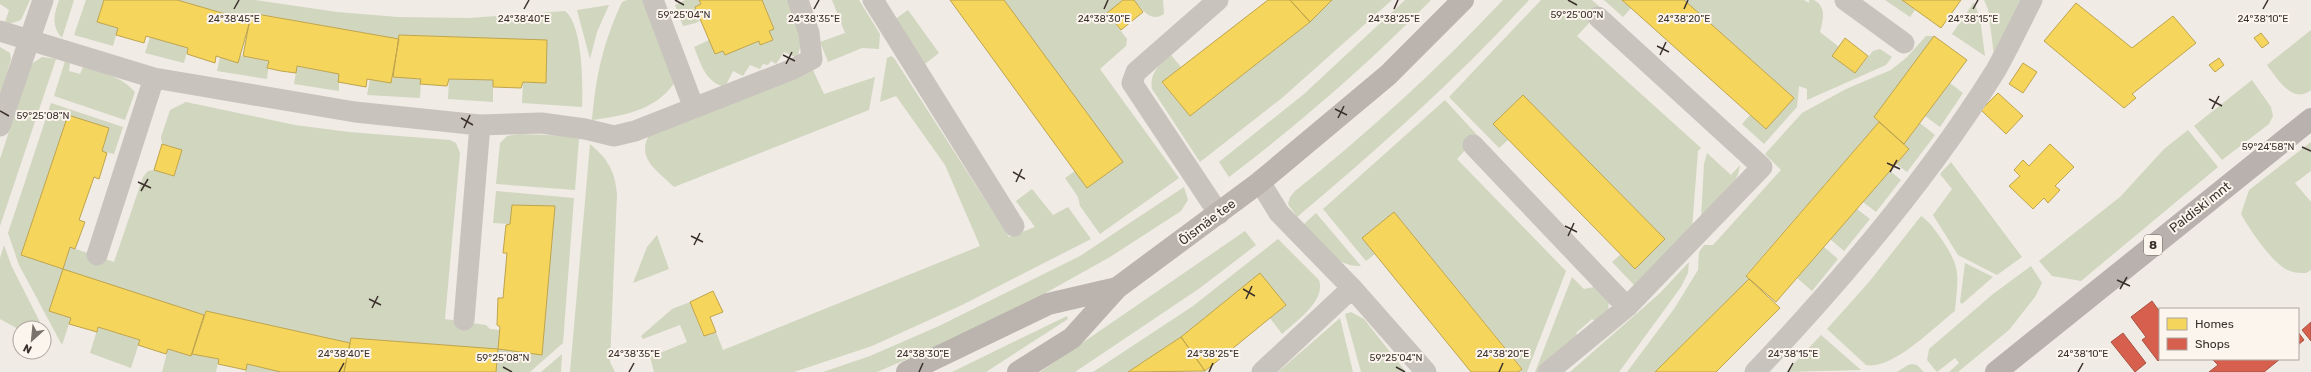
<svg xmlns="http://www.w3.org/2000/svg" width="2311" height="372" font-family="Rubik,sans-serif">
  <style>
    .green { fill: #d1d6bf }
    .homes { fill: #f6d55c; stroke: #bea44d }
    .shops { fill: #d6604d; stroke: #a85243 }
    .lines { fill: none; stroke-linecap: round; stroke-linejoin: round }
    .street { stroke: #c9c3be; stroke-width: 21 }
    .secondary { stroke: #bab3ae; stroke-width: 22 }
    .primary { stroke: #b8b1ad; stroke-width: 22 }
    .ticks { fill: none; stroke: #3b302b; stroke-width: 1.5 }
    .labels { text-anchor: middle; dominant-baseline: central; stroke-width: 4; stroke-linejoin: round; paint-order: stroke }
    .shield { fill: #fbf5ee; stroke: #756b66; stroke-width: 1 }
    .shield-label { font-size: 12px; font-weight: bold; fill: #3b302b }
    .street-label { font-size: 13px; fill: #3b302b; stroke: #fbf5ee }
    .ticks-label { font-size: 10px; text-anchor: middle; fill: #3b302b; stroke: #fbf5ee; stroke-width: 4; stroke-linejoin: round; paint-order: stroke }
  </style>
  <rect width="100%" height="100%" fill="#f0ebe5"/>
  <path class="green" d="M0 0H30L21 20 9 24 5 22 9 10 0 4Z
    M59 0H74L62 38C51 26 54 14 59 0Z
    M86 0H104L97 22 118 28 113 46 74 35Z
    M177 0H255L337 12 398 17 469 18 565 11C583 25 583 86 582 107L522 103 523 82 546 83 547 40 400 35 399 39 252 13 250 21Z
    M627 0H646L677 78C661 109 624 116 592 120 596 75 603 43 622 2Z
    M685 0H699L701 4 695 7 701 20 696 23 683 26 675 5Z
    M762 0H790L803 37 797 58 784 52 776 64 771 61 768 65 763 64 760 69 750 65 743 76 733 71 725 87C705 82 701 64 694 47L709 40 715 54 723 51 725 55 759 41 761 45 773 40 769 31 774 29Z
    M832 0H859L880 34 879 49 862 48 828 62 820 42 845 33Z
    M1004 0H1123L1107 13 1127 39 1126 46 1100 69 1179 178 1100 234 1080 206 1078 197 1065 178 1075 171 1087 188 1122 162Z
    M1134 0H1163L1164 14C1151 23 1143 10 1134 0Z
    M1332 0H1392L1282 98 1200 162 1152 89C1149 73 1160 64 1171 55L1181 67 1162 83 1190 116 1310 22Z
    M1405 0H1431C1368 64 1300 123 1229 177L1219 162 1304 94Z
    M1503 0H1529C1457 79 1378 149 1297 217L1288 204 1290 197 1295 191C1369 132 1438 69 1503 0Z
    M1541 0H1592L1602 9 1577 36 1701 148 1698 151 1692 229 1634 285 1612 262 1621 254 1635 269 1665 239 1523 95 1494 124 1508 140 1499 148 1449 97Z
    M1604 0H1622L1631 8 1623 17Z
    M1684 0H1804L1809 3V0H1814C1827 7 1823 20 1820 32L1839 47 1832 56 1855 73 1873 51 1880 49 1892 57 1886 65 1807 100V89L1799 86 1797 107 1764 144 1742 124 1750 115 1794 98Z
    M1885 0H1902L1915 10 1910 17Z
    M1984 0H2020L1994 55 1988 9Z
    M1974 2 1980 18 1985 56 1952 34Z
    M609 5 597 32 590 59 577 10Z
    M908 10 939 53 921 67 894 20Z
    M2311 30V90C2292 105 2277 78 2267 65Z
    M1926 36H1934L1874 117 1879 122 1746 275 1749 279 1655 372H1627L1674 309 1698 270 1699 252 1704 245H1713L1781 170 1765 154 1802 113 1846 89 1891 70 1906 58Z
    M150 37 188 48 184 63 145 53Z
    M0 47 10 53 11 59 0 97Z
    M240 56 269 61 267 79 217 71 220 57 238 63Z
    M891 56 894 58 1009 237 1035 227 1016 201 1032 189 1053 215 1068 207 1091 239 962 305 872 346 794 372H654L650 357 687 342 680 325 643 339 641 336 672 309 690 302 703 336 716 332 723 350 980 246 945 165 896 96 880 102 887 58Z
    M42 57 56 59 0 226V159L29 70 33 63Z
    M65 61 70 63 69 71 80 74 83 67C103 73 121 76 135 92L125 120 54 96Z
    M297 66 339 74V91L294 84Z
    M813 70 824 94 875 77 869 110 674 187C655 168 632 156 654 128Z
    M393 77 421 79 420 98 367 95 370 79 391 83Z
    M449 79 493 80V102L448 99Z
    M2252 80 2271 107 2273 116 2269 124 2222 160 2194 126Z
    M1950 83 1963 93 1940 127 1925 116Z
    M1445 100 1478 136 1457 159 1566 271 1527 372H1518L1522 368 1394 212 1362 238 1375 254 1366 261 1323 209Z
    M186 102 295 125 349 132 450 140 456 143 460 153 445 319 486 325 490 329 500 330 498 349 542 355 510 224 493 223 496 191 574 198 563 343 530 372H496L497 349 352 338 350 343 206 311 204 315 63 270 50 311 71 318 62 345 19 265 8 233 51 103 123 127 114 154 102 151 109 128 68 115 21 255 63 269 70 247 114 262 143 177 148 171 154 170 174 176 182 150 162 144 161 137 170 110Z
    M1920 123 1935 135 1907 172 1896 164 1909 149 1904 144Z
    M2188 130 2218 167 2081 281 2052 276 2039 261 2120 197 2164 149Z
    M519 134 571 136 579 139 575 190 496 184 500 143 507 136Z
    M2311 142V171L2295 183 2311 202V270L2306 273C2301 273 2295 273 2290 271 2273 265 2250 230 2241 214L2249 190Z
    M590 144C608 159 615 171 617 194L610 362 615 372H570Z
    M1707 153 1731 175 1740 165C1738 187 1715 204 1701 219L1704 164Z
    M1951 162 2022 257 1997 275 1958 255 1933 215 1952 189 1940 174Z
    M1890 171 1901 180 1876 212 1863 202Z
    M1184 187 1188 200 1181 211 1110 257 1033 300 954 339 877 372H823L870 356 939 326 1080 256Z
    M1857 209 1870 219 1844 251 1830 239Z
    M1316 213 1361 266C1336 268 1318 241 1303 225Z
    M1921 216C1930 222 1934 229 1940 237 1962 269 1958 274 1955 311 1934 327 1893 370 1866 365L1827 329 1869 282Z
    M1245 231 1256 245 1200 288 1075 372H1040Z
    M657 235 669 269 633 283 647 247Z
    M1278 239 1319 280C1326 301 1296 321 1282 334L1270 318 1286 305 1260 273 1181 337 1128 372H1093L1193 306Z
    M4 245 12 267 43 328H20V330L0 319V258Z
    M1824 247 1838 259 1812 291 1797 278Z
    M1689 262 1688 273 1681 287 1619 372H1570L1660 293Z
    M1965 263 1993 277 1962 304 1960 302Z
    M2031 266 2042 283 2035 297 2009 330 1958 372H1949L1959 363 1955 358 1937 372 1927 360 1929 349 1993 294Z
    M1572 277 1584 289 1594 287 1609 300 1608 312 1597 323 1592 319 1576 333 1579 338 1538 372H1535Z
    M1351 312 1364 319 1406 372H1361L1345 314Z
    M1067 316 1068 319 986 372H952Z
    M1340 318 1353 372H1278Z
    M98 327 140 340 131 368 90 353Z
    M1821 335 1861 370 1786 372Z
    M168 349 191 356 192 354 219 359 216 372H162Z
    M562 354 561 372H541Z
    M247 364 281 372H245Z
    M1912 364 1917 365 1924 372H1897L1908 365Z"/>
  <path class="homes" d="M104 0H177L250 21 238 63 216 56 215 63 187 54 188 48 146 36 144 43 116 35 118 28 97 22Z
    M699 0H762L774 29 769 31 773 40 760 45 759 41 725 55 723 51 715 54 695 7 701 4Z
    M950 0H1004L1123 162 1087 188Z
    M1123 0H1134L1143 12 1121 30 1107 13Z
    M1268 0H1290L1310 22 1190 116 1162 82Z
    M1290 0H1332L1310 22Z
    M1622 0H1684L1794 98 1766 129Z
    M1902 0H1961L1941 28Z
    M2076 3 2132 48 2173 16 2196 43 2132 94 2136 98 2124 108 2044 41Z
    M251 13 399 39 391 83 367 79 366 87 338 82 339 74 297 66 296 73 281 71 267 68 269 61 243 56Z
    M2261 33 2269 43 2262 48 2254 38Z
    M399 35 547 40 546 83 523 82 521 88 493 87V80L449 79 447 86 420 84 421 79 393 77Z
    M1934 36 1967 60 1904 144 1874 117Z
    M1845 38 1868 56 1855 73 1832 56Z
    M2219 58 2224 65 2215 72 2209 65Z
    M2023 63 2037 72 2023 93 2009 84Z
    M1998 93 2023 116 2006 134 1981 110Z
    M1523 95 1665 239 1635 269 1493 124Z
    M68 115 109 128 102 151 107 153 99 179 94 177 79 220 85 222 75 249 70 247 63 269 21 255Z
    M1879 122 1909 149 1776 302 1746 276Z
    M162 144 182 150 174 176 154 170Z
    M2050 144 2074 167 2055 186 2060 190 2048 203 2044 198 2033 209 2009 186 2020 176 2014 170 2023 160 2029 166Z
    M512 205 555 206 542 355 498 349 500 327 497 325 498 298H503L507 253H503L506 225 510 224Z
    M1394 212 1522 369 1518 372H1471L1362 238Z
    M63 269 204 315 191 356 168 349 166 354 138 345 140 340 98 327 97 332 69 324 71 318 49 311Z
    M1260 273 1286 305 1205 371 1181 337Z
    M1749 279 1780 308 1716 372H1655Z
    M713 291 723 312 710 317 716 332 704 336 690 302Z
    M206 311 350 343 344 372H281L247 364 246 370 218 364 219 359 192 354Z
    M1181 337 1205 371 1128 372Z
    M351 338 498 349 496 372H344Z"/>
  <path class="shops" d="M2152 301 2160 312V359L2158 361 2142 340 2146 337 2131 317Z
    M2311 322V341L2302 330Z
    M2298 332 2304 340 2298 345Z
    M2123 333 2146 363 2135 372 2111 342Z
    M2212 359H2280L2264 372H2209L2218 365Z"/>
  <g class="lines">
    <path class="street" d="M653 0 694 108
      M873 0 1014 226
      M1218 0 1136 72 1132 83 1219 214
      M1845 0 1904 43
      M0 31 154 78 355 112 480 125 541 123 585 129 614 136 635 131 793 69 812 59 809 33 798 0
      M0 126 43 0
      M1473 145 1627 307
      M1260 182 1279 213 1352 288 1426 372
      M97 255 154 78
      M464 320 480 125
      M1262 372 1352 288
      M1548 372 1627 307 1762 167 1598 17
      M1755 372C1842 280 1929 178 1996 70 2009 47 2020 23 2032 0"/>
    <path class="secondary" d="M907 372 1048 304 1117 288 1260 182 1388 75 1463 0
      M1018 372 1072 338 1117 288"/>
    <path class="primary" d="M1996 372 2311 119"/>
  </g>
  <path class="ticks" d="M675 0 684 5M1568 0 1577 5M234 9 239 0M524 9 529 0M814 9 819 0M1104 9 1108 0M1394 9 1398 0M1684 9 1688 0M1973 9 1978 0M2263 9 2268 0M1657 46 1669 52M783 55 795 61M1660 55 1666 42M786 64 792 52M2209 99 2222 106M1335 109 1347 115M2212 109 2219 96M0 111 9 116M461 118 473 125M1338 118 1344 106M464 128 470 115M2302 147 2311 151M1887 163 1900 169M1013 172 1025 179M1890 172 1897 160M138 182 151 188M1016 182 1022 169M141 191 148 179M1565 226 1577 232M691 236 703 242M1568 236 1574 223M694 245 700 233M2117 280 2130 286M1243 289 1255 296M2120 289 2127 277M369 299 381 305M1246 299 1252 286M372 308 378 296M503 367 512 372M1396 367 1405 372M339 372 344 363M629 372 634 363M919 372 923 363M1209 372 1213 363M1499 372 1503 363M1788 372 1793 363M2078 372 2083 363"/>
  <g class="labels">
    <rect class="shield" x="2144" y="235" width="18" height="20" rx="3"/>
    <g class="shield-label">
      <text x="2153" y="245">8</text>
    </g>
    <g class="street-label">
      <text transform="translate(2200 207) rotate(-38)">Paldiski mnt</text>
      <text transform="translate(1207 222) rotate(-37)">Õismäe tee</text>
    </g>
  </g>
  <g class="ticks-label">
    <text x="684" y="18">59°25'04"N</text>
    <text x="1577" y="18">59°25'00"N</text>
    <text x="234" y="22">24°38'45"E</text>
    <text x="524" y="22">24°38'40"E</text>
    <text x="814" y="22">24°38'35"E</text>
    <text x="1104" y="22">24°38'30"E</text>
    <text x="1394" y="22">24°38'25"E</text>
    <text x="1684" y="22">24°38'20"E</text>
    <text x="1973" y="22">24°38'15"E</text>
    <text x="2263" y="22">24°38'10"E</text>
    <text x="43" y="119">59°25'08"N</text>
    <text x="2268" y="150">59°24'58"N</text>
    <text x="344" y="357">24°38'40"E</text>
    <text x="634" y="357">24°38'35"E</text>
    <text x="923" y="357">24°38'30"E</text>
    <text x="1213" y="357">24°38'25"E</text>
    <text x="1503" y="357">24°38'20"E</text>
    <text x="1793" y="357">24°38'15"E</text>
    <text x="2083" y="357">24°38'10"E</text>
    <text x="503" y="361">59°25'08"N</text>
    <text x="1396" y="361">59°25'04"N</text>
  </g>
  <rect x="2159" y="308" width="140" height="52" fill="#fbf5ee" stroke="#aea6a0"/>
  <rect x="2167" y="318" width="20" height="12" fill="#f6d55c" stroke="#aea6a0"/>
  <text x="2195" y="328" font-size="12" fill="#3b302b">Homes</text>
  <rect x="2167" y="338" width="20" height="12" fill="#d6604d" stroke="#aea6a0"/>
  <text x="2195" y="348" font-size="12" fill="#3b302b">Shops</text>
  <g transform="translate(32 340) rotate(207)"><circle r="19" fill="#fbf5ee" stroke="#aea6a0"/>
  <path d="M0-3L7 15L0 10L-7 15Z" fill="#7a716c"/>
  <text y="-6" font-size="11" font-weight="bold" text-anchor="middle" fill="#3b302b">N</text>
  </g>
</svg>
